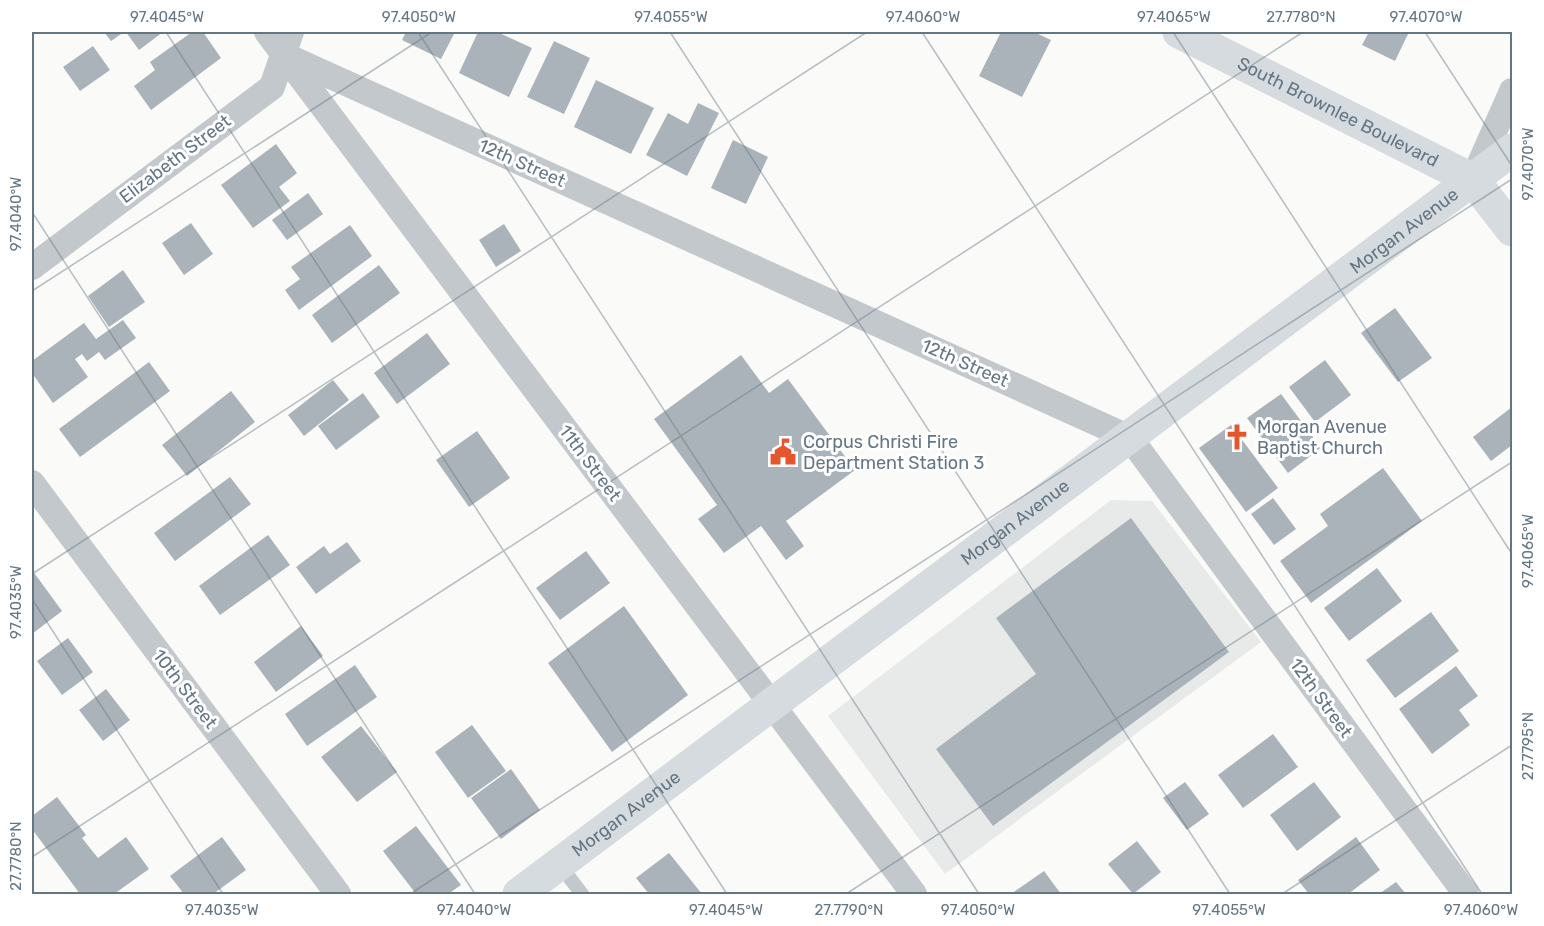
<svg xmlns="http://www.w3.org/2000/svg" width="1544" height="926" font-family="Rubik,sans-serif">
  <style>
    .built { fill: #e8e9e9 }
    .building { fill: #aab3b9 }
    .lines { fill: none; stroke-linecap: round; stroke-linejoin: round }
    .service { stroke: #c3c8cc; stroke-width: 14 }
    .minor { stroke: #c3c8cc; stroke-width: 26 }
    .secondary { stroke: #d6dbdf; stroke-width: 33 }
    .ticks { fill: none; stroke: #657683; stroke-width: 1.5; stroke-opacity: 0.45 }
    .labels { text-anchor: middle; dominant-baseline: central; stroke-width: 6; stroke-linejoin: round; paint-order: stroke }
    .street-label { font-size: 18px; fill: #657683; stroke: #fff }
    .poi-label { font-size: 18px; fill: #657683; stroke: #fff; text-anchor: start }
    .neatline { fill: none; stroke: #657683; stroke-width: 2 }
    .ticks-label { font-size: 15px; text-anchor: middle; fill: #657683 }
  </style>
  <rect width="100%" height="100%" fill="#fafaf8"/>
  <path class="built" d="M1111 500 1152 501 1261 642 945 874 828 716Z"/>
  <path class="building" d="M104 32H124L111 41Z
    M126 32H163L139 50Z
    M192 32H203L221 58 151 110 134 86 155 70 150 62Z
    M406 32H455L441 59 402 40Z
    M478 32H497L532 48 509 97 459 73Z
    M1001 32H1034L1051 40 1022 97 979 76Z
    M1369 32H1409L1395 61 1362 45Z
    M554 41 590 58 564 114 527 97Z
    M93 46 110 70 80 91 63 67Z
    M596 80 654 108 631 154 574 127Z
    M698 103 719 113 687 176 646 155 668 113 688 124Z
    M733 140 768 157 746 204 711 188Z
    M276 144 297 173 279 187 290 201 253 228 221 185Z
    M308 193 323 214 287 240 272 220Z
    M191 223 213 254 184 275 162 243Z
    M504 224 521 251 496 267 479 240Z
    M350 225 372 256 299 310 285 290 300 279 291 267Z
    M379 265 400 293 332 343 312 315Z
    M123 270 145 302 109 327 88 296Z
    M1395 308 1432 358 1398 382 1361 333Z
    M123 320 136 338 105 360 99 352 87 361 82 354 75 359 88 377 53 403 32 373V361L84 323 96 339Z
    M427 333 450 364 397 404 374 373Z
    M741 355 769 393 788 379 855 470 786 521 804 546 786 560 761 526 724 553 698 519 717 505 654 419Z
    M1325 360 1351 395 1315 422 1289 387Z
    M149 362 170 391 80 457 59 429Z
    M333 380 349 400 304 436 288 415Z
    M231 391 255 422 187 476 162 445Z
    M363 393 380 417 336 450 318 426Z
    M1281 394 1321 448 1288 473 1247 418Z
    M1512 407V445L1491 461 1473 437Z
    M1231 425 1278 488 1246 512 1199 448Z
    M477 431 510 478 469 507 436 460Z
    M1383 468 1422 521 1311 603 1280 561 1328 526 1320 514Z
    M230 477 251 504 175 561 154 533Z
    M1273 498 1296 529 1274 545 1251 514Z
    M1131 518 1229 652 993 826 936 749 1036 674 996 618Z
    M268 535 290 565 220 615 199 586Z
    M347 542 361 561 316 594 296 567 324 546 330 554Z
    M586 551 610 583 560 620 536 588Z
    M1377 568 1402 601 1349 641 1324 608Z
    M32 570 62 611 32 634Z
    M624 606 688 695 612 752 548 663Z
    M1431 612 1459 651 1395 698 1366 660Z
    M301 626 323 656 276 692 254 662Z
    M68 638 93 672 62 695 37 661Z
    M355 665 377 697 307 746 285 714Z
    M1456 666 1478 696 1459 710 1470 725 1432 754 1399 709Z
    M106 689 130 720 103 741 79 710Z
    M472 725 506 771 468 798 435 752Z
    M361 726 397 772 357 802 321 757Z
    M1273 734 1298 767 1243 808 1218 775Z
    M511 769 540 810 501 839 471 798Z
    M1185 782 1209 814 1187 830 1163 798Z
    M1314 782 1341 817 1297 851 1270 815Z
    M57 797 86 835 82 838 98 858 126 837 149 869 114 894H80L32 829V816Z
    M416 826 461 885 448 894H416L383 851Z
    M222 837 246 870 213 894H184L170 876Z
    M1356 837 1380 870 1348 894H1309L1298 880Z
    M1137 841 1161 872 1133 894 1108 864Z
    M669 853 702 894H649L636 878Z
    M1044 871 1061 894H1011Z
    M1396 882 1406 894H1379Z"/>
  <g class="lines">
    <path class="service" d="M559 864 582 894"/>
    <path class="minor" d="M267 32 914 894
      M284 55 1130 438 1466 894
      M1473 179 1512 91
      M32 267 272 87 291 32
      M32 483 338 894"/>
    <g class="secondary">
      <path id="s1" d="M1179 32 1473 180 1512 230"/>
      <path id="s2" d="M519 894 1512 150"/>
    </g>
  </g>
  <path class="ticks" d="M166 32 727 894M418 32 979 894M670 32 1230 894M922 32 1482 894M1173 32 1512 554M1425 32 1512 166M32 212 475 894M32 291 432 32M32 574 867 32M32 599 223 894M32 857 1303 32M410 894 1512 179M846 894 1512 462M1282 894 1512 745"/>
  <defs>
    <g id="church-bare" transform="scale(2.07)"><path d="M-1.2-6h2.4v3.5h3.3v2.4h-3.3V6h-2.4V-.1h-3.3v-2.4h3.3Z" fill="#e4572e" stroke="#fff" stroke-width="2.5" paint-order="stroke"/></g>
    <g id="civic-bare" transform="scale(2.07)"><path d="M-.6-6.5H3V-4.5H.6V-3L4-1V1h2V6H-6V1h2V-1L-.6-3ZM-1.2 2.5V6h2.4V2.5Z" fill="#e4572e" stroke="#fff" stroke-width="2.5" paint-order="stroke"/></g>
  </defs>
  <g fill-rule="evenodd">
    <use href="#church-bare" x="1237" y="437"/>
    <use href="#civic-bare" x="783" y="452"/>
  </g>
  <g class="labels">
    <g class="street-label">
      <text stroke="none"><textPath href="#s1" startOffset="178">South Brownlee Boulevard</textPath></text>
      <text transform="translate(175 159) rotate(-37)">Elizabeth Street</text>
      <text transform="translate(522 163) rotate(24)">12th Street</text>
      <text stroke="none"><textPath href="#s2" startOffset="1106">Morgan Avenue</textPath></text>
      <text transform="translate(965 363) rotate(24)">12th Street</text>
      <text transform="translate(590 463) rotate(53)">11th Street</text>
      <text stroke="none"><textPath href="#s2" startOffset="620">Morgan Avenue</textPath></text>
      <text transform="translate(185 689) rotate(53)">10th Street</text>
      <text transform="translate(1321 698) rotate(54)">12th Street</text>
      <text stroke="none"><textPath href="#s2" startOffset="134">Morgan Avenue</textPath></text>
    </g>
    <g class="poi-label">
      <text x="1257" y="427">Morgan Avenue<tspan x="1257" dy="21">Baptist Church</tspan></text>
      <text x="803" y="442">Corpus Christi Fire<tspan x="803" dy="21">Department Station 3</tspan></text>
    </g>
  </g>
  <rect width="1544" height="926" fill="none" stroke="#ffffff" stroke-width="66"/>
  <rect x="33" y="33" width="1478" height="860" class="neatline"/>
  <g class="ticks-label">
    <text x="167" y="22">97.4045°W</text>
    <text x="419" y="22">97.4050°W</text>
    <text x="671" y="22">97.4055°W</text>
    <text x="923" y="22">97.4060°W</text>
    <text x="1174" y="22">97.4065°W</text>
    <text x="1301" y="22">27.7780°N</text>
    <text x="1426" y="22">97.4070°W</text>
    <text transform="translate(1528 164) rotate(-90)" y="5">97.4070°W</text>
    <text transform="translate(16 214) rotate(-90)" y="5">97.4040°W</text>
    <text transform="translate(1528 551) rotate(-90)" y="5">97.4065°W</text>
    <text transform="translate(16 602) rotate(-90)" y="5">97.4035°W</text>
    <text transform="translate(1528 746) rotate(-90)" y="5">27.7795°N</text>
    <text transform="translate(16 856) rotate(-90)" y="5">27.7780°N</text>
    <text x="222" y="915">97.4035°W</text>
    <text x="474" y="915">97.4040°W</text>
    <text x="726" y="915">97.4045°W</text>
    <text x="849" y="915">27.7790°N</text>
    <text x="978" y="915">97.4050°W</text>
    <text x="1229" y="915">97.4055°W</text>
    <text x="1481" y="915">97.4060°W</text>
  </g>
</svg>
